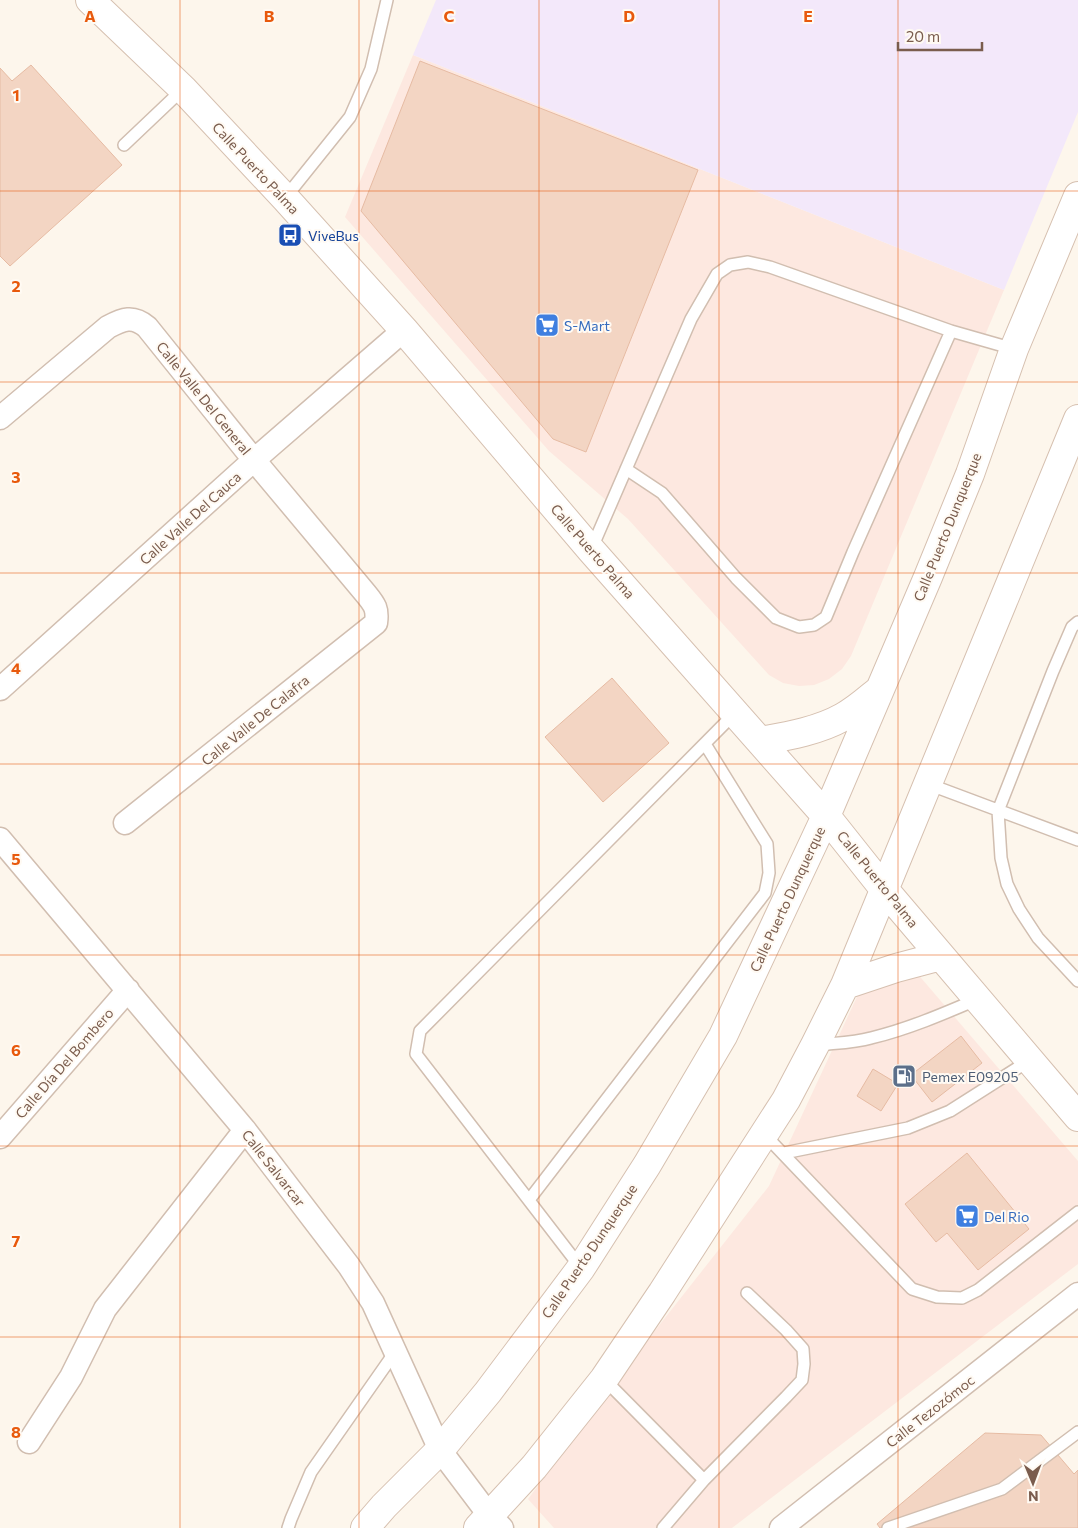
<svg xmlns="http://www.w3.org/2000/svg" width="1078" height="1528" font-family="Commissioner,sans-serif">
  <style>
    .commercial { fill: #fde8e0 }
    .education { fill: #f3e8fa }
    .building { fill: #f3d5c3; stroke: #e6bba3 }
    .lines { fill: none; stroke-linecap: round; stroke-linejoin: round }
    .lane-casing { stroke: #d1beb0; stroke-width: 14 }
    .street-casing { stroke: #d1beb0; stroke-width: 25 }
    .secondary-casing { stroke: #d6c0b0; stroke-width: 30 }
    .lane { stroke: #fff; stroke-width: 11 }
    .street { stroke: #fff; stroke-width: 22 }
    .secondary { stroke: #fff; stroke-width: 28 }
    .grid { fill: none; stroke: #e8590c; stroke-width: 1; stroke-opacity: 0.55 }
    .labels { text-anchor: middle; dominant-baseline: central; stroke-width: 4; stroke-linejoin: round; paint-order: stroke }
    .street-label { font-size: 14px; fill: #7a5c4d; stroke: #fffaf3 }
    .transit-label { font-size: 14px; fill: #164399; stroke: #fffaf3; text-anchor: start }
    .shop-label { font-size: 14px; fill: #366cbe; stroke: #fffaf3; text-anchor: start }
    .service-label { font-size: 14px; fill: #4e5e75; stroke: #fffaf3; text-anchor: start }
    .grid-label { font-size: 16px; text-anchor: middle; font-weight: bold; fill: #e8590c; stroke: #fffaf3; stroke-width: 4; stroke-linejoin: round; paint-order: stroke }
  </style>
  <rect width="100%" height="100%" fill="#fdf6ec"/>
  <path class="commercial" d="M413 55 1004 290 851 656 842 669 829 679 814 685 799 686 783 683 769 675 628 519 549 451 345 217Z
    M904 958 1078 1161V1264L732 1528H554L528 1499 657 1328 769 1186 869 971Z"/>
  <path class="education" d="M436 0H1078V112L1004 290 413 55Z"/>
  <path class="building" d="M420 61 698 170 586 452 553 439 361 211Z
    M31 65 122 165 10 266 0 256V68L12 81Z
    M612 678 669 743 603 802 545 737Z
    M961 1036 982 1063 932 1102 911 1075Z
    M873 1069 898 1084 881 1111 857 1096Z
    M967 1153 1029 1229 978 1270 947 1233 936 1242 905 1204Z
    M985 1433 1041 1435 1074 1474 1078 1470V1528H880L877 1524Z"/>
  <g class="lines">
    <g class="lane-casing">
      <path id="lane" d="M124 145 183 89
        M285 198 350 117 371 69 387 0
        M626 469 662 493 736 578 776 618 799 627 814 625 826 617 853 552 951 331
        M591 550 691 319 717 274 730 265 748 262 770 267 951 331 1014 349
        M1078 622 1072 627 1053 671 998 811 1001 858 1007 884 1019 909 1038 938 1078 981
        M928 784 1078 840
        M817 1045C835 1043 854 1043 871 1038 908 1029 943 1014 978 999
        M764 1134 912 1289 937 1297 962 1298 978 1290 1078 1212
        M784 1153 908 1128 950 1111 1030 1060
        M529 1200 765 893 769 873 767 844 705 744
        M581 1268 416 1054 420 1031 735 713
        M604 1379 704 1480 786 1397 802 1380 804 1364 803 1349 786 1330 747 1293
        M288 1528 291 1519 311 1472 395 1352
        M663 1528 704 1480
        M888 1528 1002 1489 1078 1432"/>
    </g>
    <g class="street-casing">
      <path id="street" d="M0 418 108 327C123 319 133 315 147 327L254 460 366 594C375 605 378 609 376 623L125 823
        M0 689 254 460 404 330
        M0 839 245 1130 349 1266 373 1303 440 1450 489 1515 502 1528
        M0 1137 128 990
        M29 1442 71 1377 105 1309 245 1130
        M781 1528 1078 1294"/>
    </g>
    <g class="secondary-casing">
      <path id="secondary" d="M90 0 183 89 285 198 404 330 591 550 826 816 884 889 1078 1117
        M760 741C788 736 818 731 843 717 856 710 867 700 878 691
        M845 985 896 968 941 956
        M365 1528 384 1506 440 1450 488 1392 581 1268 647 1165 723 1036 826 816 928 577 970 474 1014 349 1078 196
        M478 1528 534 1467 604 1379 662 1293 786 1100 815 1045 845 985 1078 419"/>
    </g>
    <use href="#lane" class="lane"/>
    <use href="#street" class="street"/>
    <use href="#secondary" class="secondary"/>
  </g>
  <path class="grid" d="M180 0V1528M359 0V1528M539 0V1528M719 0V1528M898 0V1528M0 191H1078M0 382H1078M0 573H1078M0 764H1078M0 955H1078M0 1146H1078M0 1337H1078"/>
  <defs>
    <g id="bus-square" transform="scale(1.25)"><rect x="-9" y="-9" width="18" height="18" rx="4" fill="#1a4fb4" stroke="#fffaf3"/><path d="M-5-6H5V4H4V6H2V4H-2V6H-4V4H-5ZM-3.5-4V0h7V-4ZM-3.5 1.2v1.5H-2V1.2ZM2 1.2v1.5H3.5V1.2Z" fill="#fff"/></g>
    <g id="supermarket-square" transform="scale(1.25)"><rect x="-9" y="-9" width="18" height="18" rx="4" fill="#3f7fe0" stroke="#fffaf3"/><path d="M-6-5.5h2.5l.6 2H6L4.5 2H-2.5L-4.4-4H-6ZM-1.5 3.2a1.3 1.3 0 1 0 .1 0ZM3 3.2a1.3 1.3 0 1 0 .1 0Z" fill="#fff"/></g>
    <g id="fuel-square" transform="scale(1.25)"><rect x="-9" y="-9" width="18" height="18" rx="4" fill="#5c6f8a" stroke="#fffaf3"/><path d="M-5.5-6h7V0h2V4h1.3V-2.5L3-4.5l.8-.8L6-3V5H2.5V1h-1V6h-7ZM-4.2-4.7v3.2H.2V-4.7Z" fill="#fff"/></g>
  </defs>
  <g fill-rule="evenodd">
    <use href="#bus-square" x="290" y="235"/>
    <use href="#supermarket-square" x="547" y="325"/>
    <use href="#fuel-square" x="904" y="1076"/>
    <use href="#supermarket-square" x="967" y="1216"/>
  </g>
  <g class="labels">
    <g class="street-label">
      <text transform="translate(256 168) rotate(47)">Calle Puerto Palma</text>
      <text transform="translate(204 398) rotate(51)">Calle Valle Del General</text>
      <text transform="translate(190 518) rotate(-42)">Calle Valle Del Cauca</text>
      <text transform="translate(947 527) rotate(-68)">Calle Puerto Dunquerque</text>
      <text transform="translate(593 551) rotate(49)">Calle Puerto Palma</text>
      <text transform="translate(255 720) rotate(-39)">Calle Valle De Calafra</text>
      <text transform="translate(878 879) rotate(51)">Calle Puerto Palma</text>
      <text transform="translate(787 899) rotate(-65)">Calle Puerto Dunquerque</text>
      <text transform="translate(64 1063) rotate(-49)">Calle Día Del Bombero</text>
      <text transform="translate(274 1168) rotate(52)">Calle Salvarcar</text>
      <text transform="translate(589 1251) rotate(-56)">Calle Puerto Dunquerque</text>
      <text transform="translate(930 1411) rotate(-38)">Calle Tezozómoc</text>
    </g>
    <g class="transit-label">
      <text x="308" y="235">ViveBus</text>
    </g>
    <g class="shop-label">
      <text x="564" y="325">S-Mart</text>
      <text x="984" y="1216">Del Rio</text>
    </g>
    <g class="service-label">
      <text x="922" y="1076">Pemex E09205</text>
    </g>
  </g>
  <g class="grid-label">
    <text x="90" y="22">A</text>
    <text x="269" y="22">B</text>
    <text x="449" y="22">C</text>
    <text x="629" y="22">D</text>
    <text x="808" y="22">E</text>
    <text x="16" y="101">1</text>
    <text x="16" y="292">2</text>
    <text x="16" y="483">3</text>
    <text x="16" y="674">4</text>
    <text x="16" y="865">5</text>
    <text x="16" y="1056">6</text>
    <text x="16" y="1247">7</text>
    <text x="16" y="1438">8</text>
  </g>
  <g transform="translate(1033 1483) rotate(179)" stroke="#fffaf3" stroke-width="4" paint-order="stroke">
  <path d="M0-4L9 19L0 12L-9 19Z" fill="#7a5c4d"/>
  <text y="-8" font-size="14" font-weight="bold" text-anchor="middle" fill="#7a5c4d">N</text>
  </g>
  <path d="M898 42v8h84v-8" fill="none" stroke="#7a5c4d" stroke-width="2.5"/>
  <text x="906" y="42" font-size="15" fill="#7a5c4d" stroke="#fffaf3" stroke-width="4" paint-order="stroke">20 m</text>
</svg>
